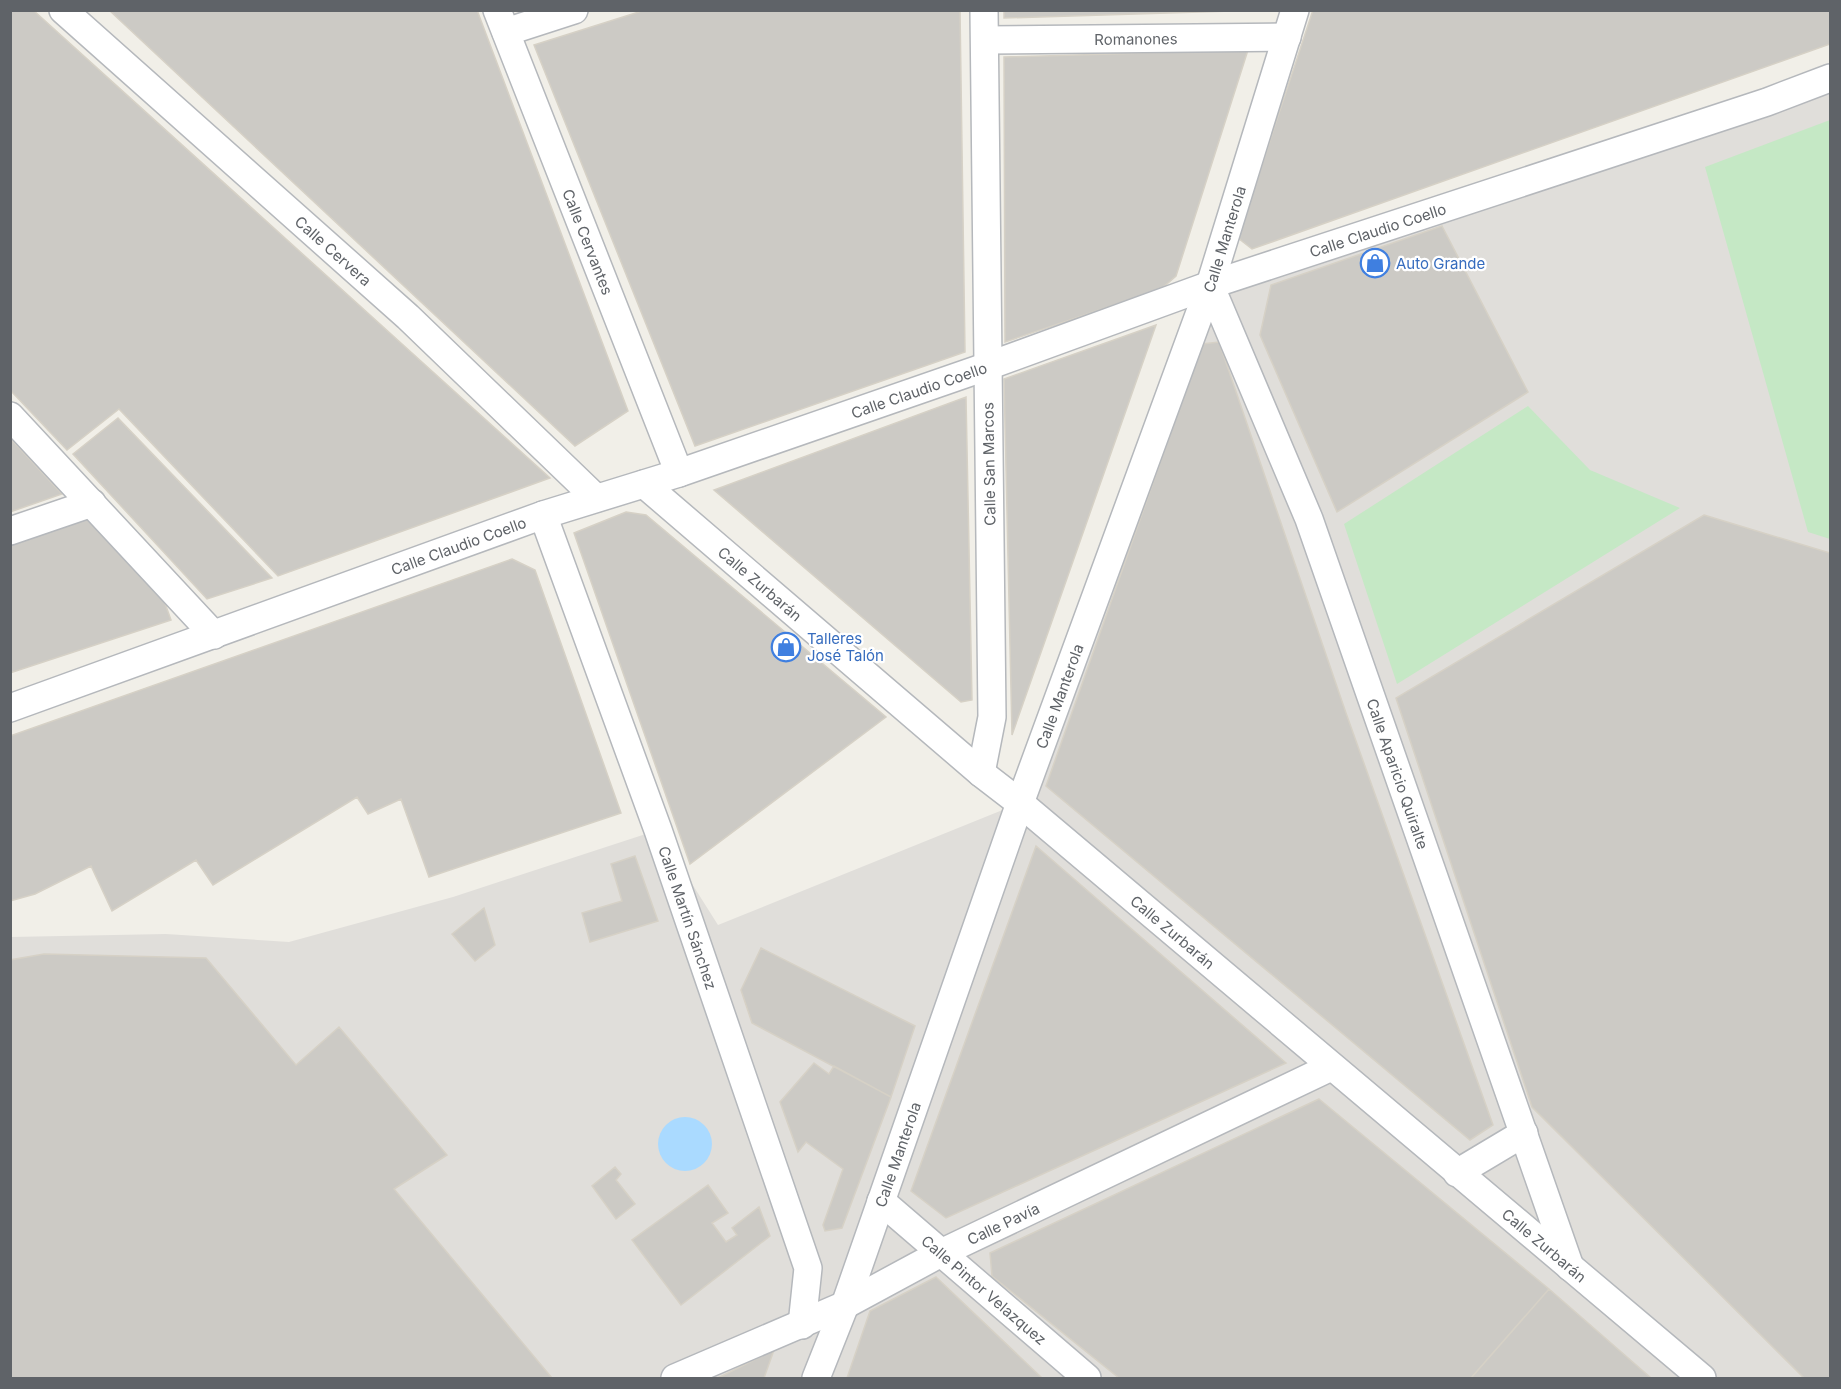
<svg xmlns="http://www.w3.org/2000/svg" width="1841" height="1389" font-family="Inter,sans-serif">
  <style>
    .industrial { fill: #e0deda }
    .green { fill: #c5e8c5 }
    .water { fill: #aadaff }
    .building { fill: #cccac5; stroke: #d6d1c6; stroke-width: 1.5 }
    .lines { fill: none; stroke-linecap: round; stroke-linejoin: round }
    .street-casing { stroke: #b5b8bc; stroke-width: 30 }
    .street { stroke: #fff; stroke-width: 27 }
    .labels { text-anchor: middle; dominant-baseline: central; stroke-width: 4.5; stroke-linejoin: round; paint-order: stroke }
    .street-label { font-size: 15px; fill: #5f6368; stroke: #fff }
    .shop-label { font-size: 15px; fill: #366cbe; stroke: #fff; text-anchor: start }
  </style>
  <rect width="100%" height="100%" fill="#f1efe8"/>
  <path class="industrial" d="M1830 78V1378H11L10 937 166 934 289 942 453 897 658 830 718 925 1020 803 1210 285Z"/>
  <path class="green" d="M1830 120V539L1808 532 1705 167Z
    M1528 406 1590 470 1680 508 1397 684 1344 524Z"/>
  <path class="water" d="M658 1144a27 27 0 1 1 54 0a27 27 0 1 1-54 0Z"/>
  <path class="building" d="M10 10H33L550 478 278 576 119 409 67 450 10 390Z
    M109 10H477L628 411 575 446Z
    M645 10H960L965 352 695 446 534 45Z
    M1004 10H1264L1004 18Z
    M1313 10H1830V44L1252 249 1238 238Z
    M1248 50 1176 276 1161 289 1005 342 1004 57Z
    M1442 226 1528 392 1337 512 1260 335 1271 285Z
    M1156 325 1012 735 1004 379Z
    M1219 342 1346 713 1493 1125 1470 1140 1046 786 1202 344Z
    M966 397 972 700 961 702 714 490Z
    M118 418 272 578 207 599 73 454Z
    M10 438 62 494 10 512Z
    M626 512 646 515 886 717 690 864 574 533Z
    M1704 515 1830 553V1378H1804L1532 1107 1396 698Z
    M90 517 161 592 171 620 10 673V544Z
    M512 559 535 570 621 813 429 877 401 799 368 814 357 797 213 885 196 860 112 911 91 866 35 894 10 901V736Z
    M1036 846 1286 1063 946 1218 911 1191Z
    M635 856 658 921 590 942 582 913 622 901 611 864Z
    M484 908 495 945 475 961 452 934Z
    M761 948 915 1026 891 1097 752 1023 741 990Z
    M44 954 206 958 296 1065 339 1027 447 1155 394 1189 552 1378H10V960Z
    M814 1063 829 1074 834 1066 891 1097 842 1228 825 1231 823 1225 843 1169 806 1142 798 1152 780 1102Z
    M1319 1099 1549 1289 1471 1378H1119L992 1276 990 1253Z
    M615 1167 621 1174 616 1180 635 1204 616 1219 592 1186Z
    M708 1185 728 1213 712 1223 726 1242 737 1235 732 1228 759 1207 770 1236 681 1305 632 1240Z
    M936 1277 1042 1378H847L870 1311Z
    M1549 1289 1651 1378H1471Z
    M774 1350 764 1378H718Z"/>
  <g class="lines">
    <g class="street-casing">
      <g id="street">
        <path id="s1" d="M63 10 408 317 596 498"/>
        <path id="s2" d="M497 10 679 473"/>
        <path d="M506 32 574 10"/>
        <path id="s3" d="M986 40 1287 37"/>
        <path id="s4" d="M1210 285 1309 519 1570 1267"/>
        <path d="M10 416 214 635"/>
        <path id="s5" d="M644 484 981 773 1020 803 1702 1378"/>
        <path id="s6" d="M543 515 658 830 808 1268 802 1325"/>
        <path d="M10 531 92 503"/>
        <path id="s7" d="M10 708 543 515 679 473 988 366 1210 285 1767 102 1830 78"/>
        <path d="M981 773 992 717 984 10"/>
        <path d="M1457 1173 1524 1133"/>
        <path id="s8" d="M881 1201 1087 1378"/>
        <path id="s9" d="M675 1378 845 1305 941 1253 1331 1067"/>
        <path id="s10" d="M816 1378 845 1305 1020 803 1210 285 1295 10"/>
      </g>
    </g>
    <use href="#street" class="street"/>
  </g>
  <defs>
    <g id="shop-ring" transform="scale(1.5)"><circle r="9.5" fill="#fff" stroke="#3f7fe0" stroke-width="1.5"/><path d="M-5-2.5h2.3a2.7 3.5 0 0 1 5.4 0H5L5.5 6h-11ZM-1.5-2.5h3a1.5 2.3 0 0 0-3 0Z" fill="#3f7fe0"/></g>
  </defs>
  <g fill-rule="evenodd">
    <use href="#shop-ring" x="1375" y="263"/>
    <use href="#shop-ring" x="786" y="647"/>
  </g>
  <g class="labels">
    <g class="street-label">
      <text stroke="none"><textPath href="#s3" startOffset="150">Romanones</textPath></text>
      <text stroke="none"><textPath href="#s7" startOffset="1449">Calle Claudio Coello</textPath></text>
      <text stroke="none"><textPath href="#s10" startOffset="1210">Calle Manterola</textPath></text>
      <text stroke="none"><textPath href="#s2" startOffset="249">Calle Cervantes</textPath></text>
      <text stroke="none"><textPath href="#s1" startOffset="362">Calle Cervera</textPath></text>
      <text stroke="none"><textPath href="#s7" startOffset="963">Calle Claudio Coello</textPath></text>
      <text transform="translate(989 464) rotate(-91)">Calle San Marcos</text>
      <text stroke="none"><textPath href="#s7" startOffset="477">Calle Claudio Coello</textPath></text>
      <text stroke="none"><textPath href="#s5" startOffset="153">Calle Zurbarán</textPath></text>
      <text stroke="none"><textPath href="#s10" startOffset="724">Calle Manterola</textPath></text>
      <text stroke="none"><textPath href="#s4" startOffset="524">Calle Aparicio Quiralte</textPath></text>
      <text stroke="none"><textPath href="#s6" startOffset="428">Calle Martín Sánchez</textPath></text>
      <text stroke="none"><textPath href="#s5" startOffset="693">Calle Zurbarán</textPath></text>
      <text stroke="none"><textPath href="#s10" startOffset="238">Calle Manterola</textPath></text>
      <text stroke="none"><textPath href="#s9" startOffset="363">Calle Pavía</textPath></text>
      <text stroke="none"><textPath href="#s5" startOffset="1179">Calle Zurbarán</textPath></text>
      <text stroke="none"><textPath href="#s8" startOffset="136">Calle Pintor Velazquez</textPath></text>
    </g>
    <g class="shop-label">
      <text x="1396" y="263">Auto Grande</text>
      <text x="807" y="638">Talleres<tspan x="807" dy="17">José Talón</tspan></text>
    </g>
  </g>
  <rect width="1841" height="1389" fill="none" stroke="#5f6368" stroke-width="24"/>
</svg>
